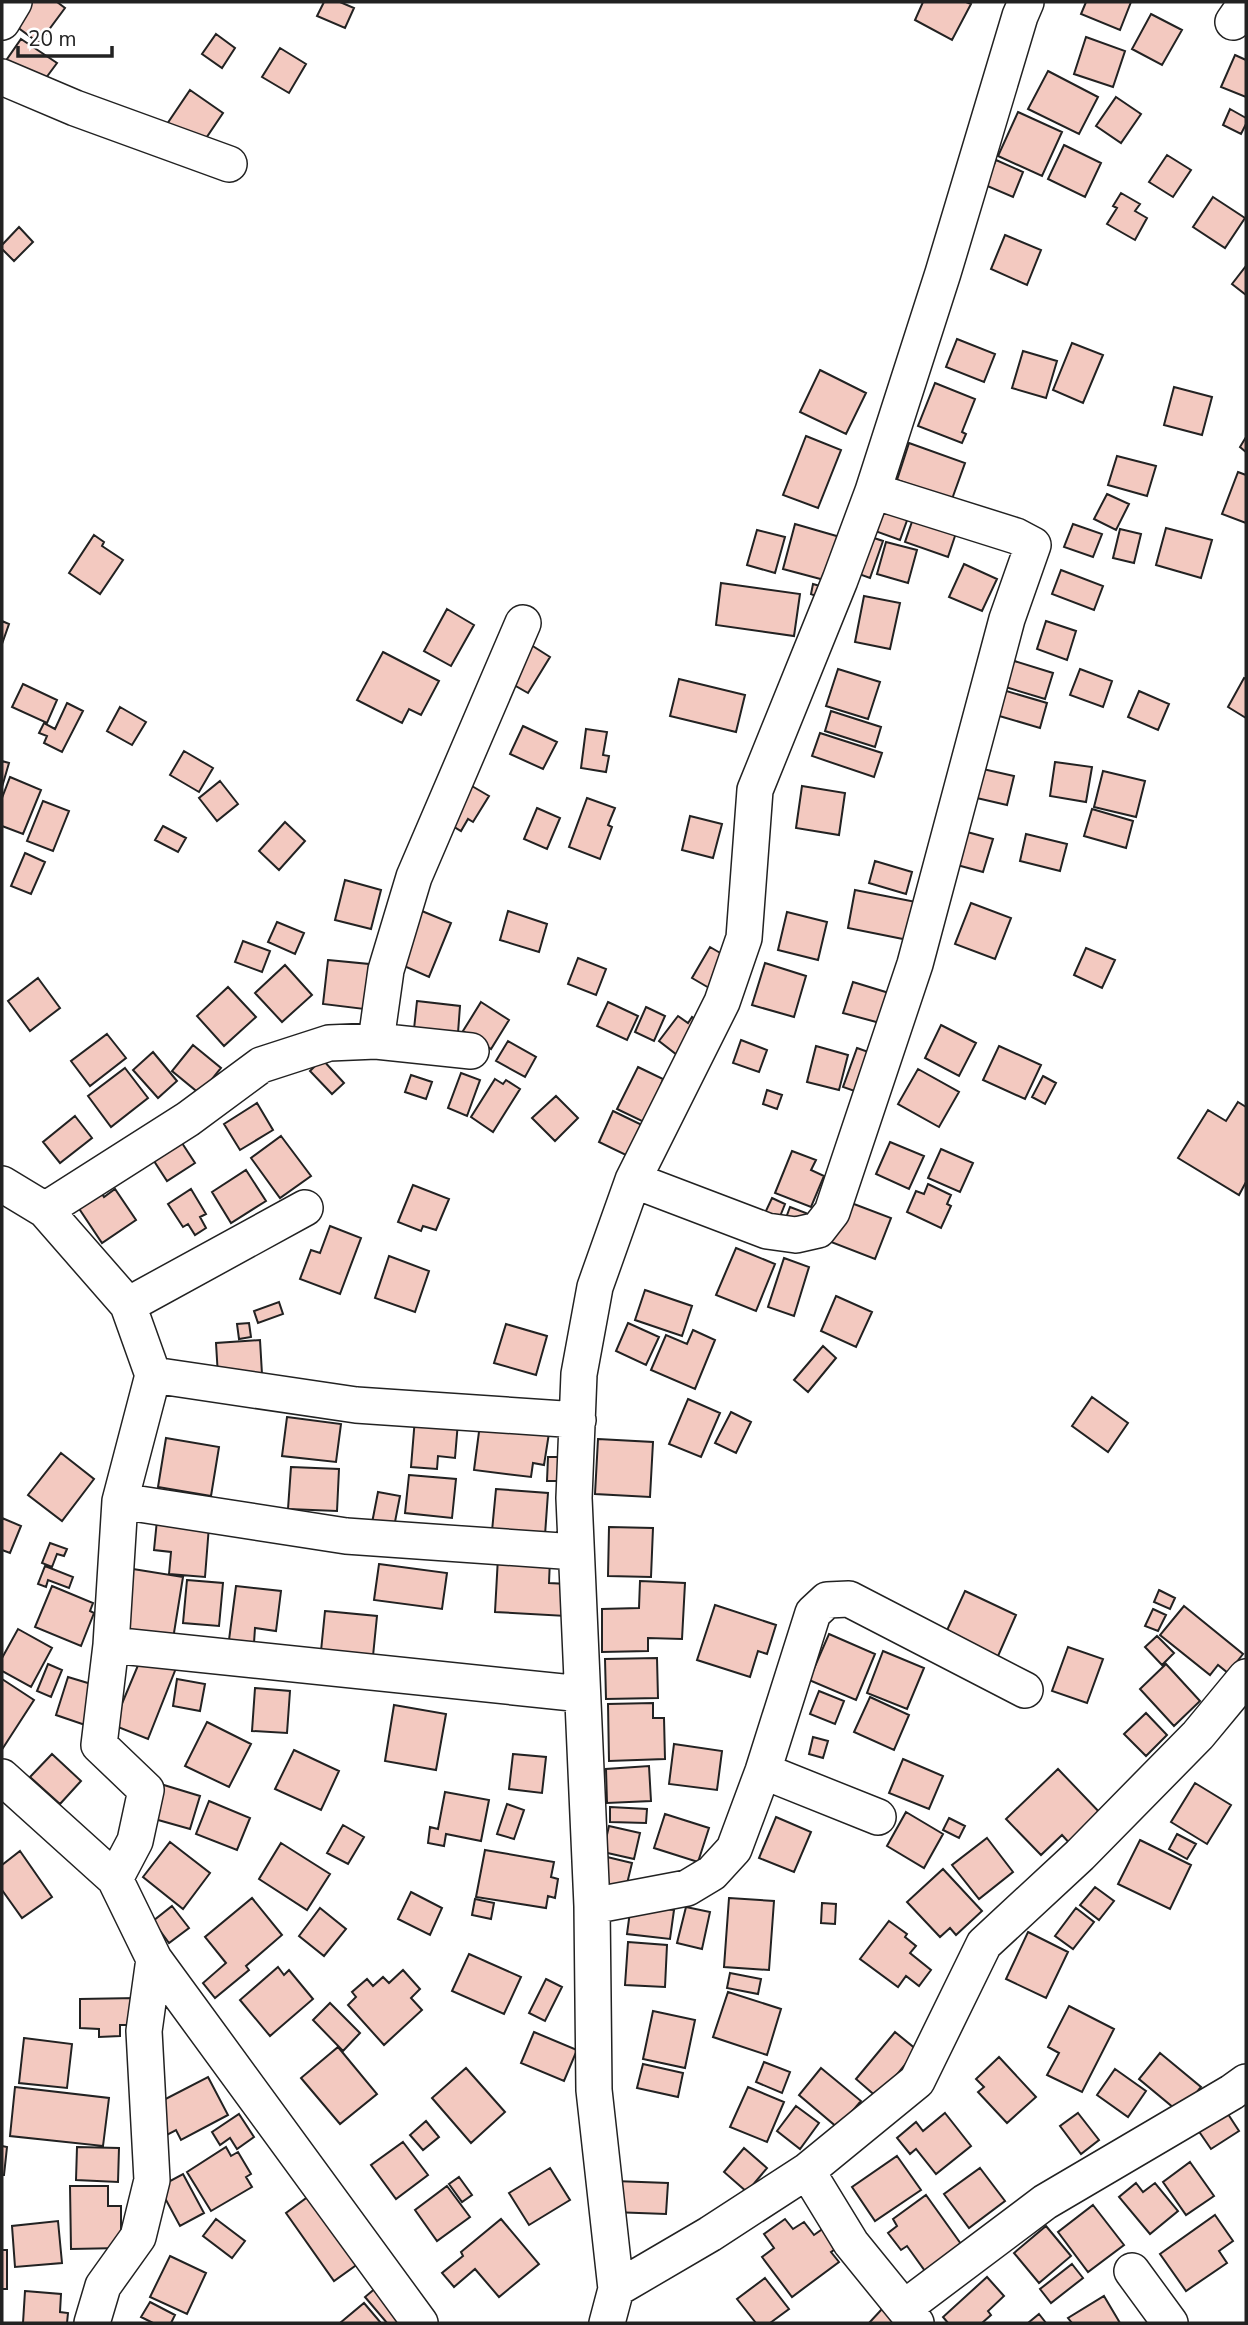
<svg xmlns="http://www.w3.org/2000/svg" width="1248" height="2325" font-family="'Nunito Sans',sans-serif">
  <style>
    .building { fill: #f3c9c0; stroke: #222; stroke-width: 2 }
    .lines { fill: none; stroke-linecap: round; stroke-linejoin: round }
    .minor-casing { stroke: #222; stroke-width: 38 }
    .minor { stroke: #fff; stroke-width: 35 }
  </style>
  <rect width="100%" height="100%" fill="#fff"/>
  <path class="building" d="M29 2H57L65 8 39 43 13 24Z
    M324 2H340L354 8 345 28 317 16Z
    M923 2H966L971 4 952 40 915 20Z
    M1086 2H1131L1120 30 1081 14Z
    M1151 14 1182 30 1162 65 1132 49Z
    M216 34 235 48 222 68 202 54Z
    M1086 37 1125 51 1113 87 1074 74Z
    M21 39 57 63 40 86 5 62Z
    M280 48 306 64 289 93 262 77Z
    M1235 55 1246 60V97L1221 87Z
    M1048 71 1098 97 1079 134 1028 109Z
    M190 90 223 113 198 150 165 127Z
    M1116 97 1141 114 1121 143 1096 126Z
    M1230 109 1246 118V124L1241 134 1223 125Z
    M1018 112 1062 132 1042 176 998 156Z
    M1064 145 1101 163 1085 197 1048 179Z
    M1167 155 1191 170 1173 197 1149 182Z
    M996 160 1023 172 1013 197 985 185Z
    M1121 193 1140 204 1135 211 1147 218 1135 240 1107 224 1117 208 1113 206Z
    M1213 197 1245 218 1225 248 1193 227Z
    M19 227 33 242 14 261 2 249V245Z
    M1005 235 1041 250 1027 285 991 269Z
    M1246 266V295L1232 284Z
    M957 339 995 354 984 382 946 367Z
    M1072 343 1103 355 1083 403 1053 390Z
    M1023 351 1057 361 1046 398 1012 388Z
    M820 370 866 393 846 434 800 412Z
    M935 383 975 399 962 432 966 434 962 443 918 426Z
    M1174 387 1212 397 1202 435 1164 425Z
    M806 436 841 450 818 508 783 495Z
    M1246 437V452L1240 447Z
    M909 443 965 463 952 499 897 480Z
    M1117 456 1156 466 1147 496 1108 485Z
    M1238 472 1246 475V523L1222 514Z
    M1107 494 1129 504 1116 530 1094 519Z
    M885 503 910 512 900 540 875 531Z
    M915 513 958 527 948 557 905 542Z
    M795 524 840 537 828 581 783 569Z
    M1073 524 1102 534 1093 557 1064 547Z
    M1166 528 1212 540 1201 578 1156 565Z
    M1120 529 1141 534 1134 563 1113 558Z
    M757 530 785 537 775 573 747 565Z
    M94 535 104 542 102 546 123 560 100 594 69 573Z
    M868 536 883 541 870 578 856 573Z
    M886 542 917 550 908 583 877 574Z
    M964 564 997 579 982 611 949 597Z
    M1061 570 1103 586 1094 610 1052 594Z
    M721 583 800 594 794 636 716 625Z
    M813 584 827 588 824 599 811 594Z
    M864 596 900 603 890 649 855 642Z
    M447 609 474 625 451 666 424 651Z
    M2 621 9 624 2 644Z
    M1046 621 1076 631 1067 660 1037 649Z
    M528 643 550 657 528 693 505 680Z
    M383 652 439 681 421 715 409 709 402 723 357 700Z
    M1008 659 1053 673 1045 699 999 685Z
    M838 669 880 682 868 719 826 706Z
    M1080 669 1112 681 1103 707 1070 695Z
    M1244 678 1246 679V718L1228 707Z
    M679 679 745 695 736 732 670 716Z
    M23 684 57 700 47 723 12 707Z
    M1003 690 1047 703 1040 728 996 715Z
    M1139 691 1169 704 1158 730 1128 717Z
    M67 703 83 711 62 752 44 743 47 736 39 733 44 723 55 729Z
    M120 707 146 722 132 745 107 731Z
    M831 711 881 727 875 747 825 731Z
    M523 726 557 742 543 769 510 754Z
    M586 729 607 732 603 755 609 756 606 772 581 768Z
    M820 733 882 753 874 777 812 756Z
    M184 751 213 768 199 792 170 775Z
    M2 761 9 763 2 787Z
    M1055 762 1092 767 1086 802 1050 796Z
    M974 767 1014 776 1007 805 968 796Z
    M1103 771 1145 781 1136 817 1094 807Z
    M10 777 41 790 23 834 2 826V798Z
    M220 781 238 804 217 821 199 798Z
    M465 782 489 796 473 822 468 819 461 831 446 822Z
    M802 786 845 793 839 835 796 828Z
    M587 798 615 808 608 825 612 827 600 859 569 847Z
    M43 801 69 811 53 851 27 841Z
    M537 808 560 818 547 849 524 839Z
    M1092 809 1133 821 1126 848 1084 836Z
    M690 816 722 824 713 858 682 850Z
    M285 822 305 841 279 870 259 851Z
    M163 826 186 838 178 852 155 840Z
    M956 829 993 839 983 872 946 862Z
    M1026 834 1067 844 1060 871 1020 861Z
    M25 853 45 862 31 894 11 886Z
    M875 861 912 872 906 894 869 883Z
    M345 880 381 890 371 929 335 920Z
    M855 890 921 903 913 941 848 928Z
    M971 903 1011 918 995 959 955 944Z
    M417 909 451 923 429 977 395 962Z
    M508 911 547 924 539 952 500 940Z
    M787 912 827 922 818 960 778 950Z
    M277 922 304 933 295 954 268 942Z
    M243 941 270 951 262 972 235 962Z
    M710 947 734 961 716 992 692 978Z
    M1086 948 1115 960 1102 988 1074 975Z
    M578 958 606 969 596 995 568 984Z
    M328 960 369 964 364 1009 323 1004Z
    M765 963 806 976 794 1017 752 1005Z
    M285 965 312 995 282 1022 255 993Z
    M38 978 60 1008 30 1031 8 1001Z
    M853 982 889 993 880 1023 843 1013Z
    M228 987 256 1017 224 1046 197 1016Z
    M417 1001 460 1006 458 1033 414 1029Z
    M481 1002 509 1020 491 1049 463 1031Z
    M608 1002 638 1016 627 1040 597 1026Z
    M646 1007 665 1016 654 1041 635 1032Z
    M678 1016 688 1023 692 1017 705 1026 681 1058 659 1041Z
    M941 1025 976 1043 959 1076 925 1058Z
    M107 1034 126 1058 90 1086 71 1061Z
    M741 1040 767 1050 759 1072 733 1063Z
    M508 1041 536 1057 525 1077 496 1061Z
    M193 1045 221 1068 200 1094 172 1071Z
    M816 1046 848 1055 839 1090 807 1082Z
    M999 1046 1041 1065 1025 1099 983 1080Z
    M857 1048 880 1056 866 1095 843 1087Z
    M153 1052 177 1081 158 1098 133 1070Z
    M322 1059 344 1083 332 1094 310 1071Z
    M638 1067 663 1079 646 1123 617 1109Z
    M125 1068 148 1098 111 1127 88 1096Z
    M918 1069 959 1092 939 1127 898 1104Z
    M461 1073 480 1080 467 1116 448 1108Z
    M411 1075 432 1082 426 1099 405 1092Z
    M1043 1076 1056 1083 1045 1104 1032 1097Z
    M495 1079 503 1084 506 1080 520 1089 493 1132 471 1117Z
    M767 1090 782 1095 777 1109 763 1104Z
    M556 1096 578 1118 555 1141 532 1118Z
    M1238 1102 1246 1107V1182L1239 1195 1178 1158 1208 1110 1226 1121Z
    M257 1103 273 1130 240 1150 224 1124Z
    M613 1111 644 1126 630 1157 599 1142Z
    M75 1116 92 1138 60 1163 43 1142Z
    M281 1136 311 1176 280 1198 251 1158Z
    M890 1142 924 1156 909 1189 876 1174Z
    M182 1143 195 1163 167 1181 154 1161Z
    M941 1149 973 1163 960 1192 928 1178Z
    M792 1151 816 1160 811 1170 824 1176 811 1207 775 1193Z
    M246 1170 266 1201 231 1223 212 1192Z
    M928 1184 951 1195 947 1204 951 1206 941 1228 907 1212 916 1191 924 1194Z
    M413 1185 449 1199 436 1230 423 1226 421 1231 398 1222Z
    M97 1186 104 1197 115 1189 136 1220 102 1243 74 1201Z
    M191 1189 206 1214 200 1217 206 1228 195 1235 188 1224 183 1227 168 1204Z
    M772 1198 785 1204 779 1219 765 1213Z
    M846 1201 891 1218 875 1259 831 1242Z
    M790 1207 806 1213 800 1231 783 1226Z
    M330 1226 361 1238 340 1294 300 1279 311 1250 320 1253Z
    M736 1248 775 1264 756 1311 716 1295Z
    M389 1256 429 1271 415 1312 375 1298Z
    M784 1258 809 1267 794 1316 768 1307Z
    M645 1290 692 1306 682 1336 635 1320Z
    M836 1296 872 1312 856 1347 821 1331Z
    M279 1302 283 1314 258 1323 254 1311Z
    M249 1323 251 1337 239 1339 237 1324Z
    M628 1323 659 1337 646 1365 616 1351Z
    M506 1324 547 1336 536 1375 494 1363Z
    M693 1330 715 1340 695 1389 651 1370 666 1335 687 1344Z
    M260 1340 262 1374 218 1376 216 1343Z
    M823 1346 836 1358 808 1392 794 1380Z
    M1092 1397 1128 1423 1108 1452 1072 1426Z
    M688 1399 720 1413 701 1457 669 1444Z
    M731 1412 751 1422 736 1453 715 1443Z
    M287 1417 341 1424 336 1462 282 1456Z
    M415 1418 458 1422 455 1458 438 1456 437 1469 411 1467Z
    M480 1424 549 1433 544 1465 533 1463 531 1477 474 1470Z
    M166 1438 219 1447 211 1496 158 1487Z
    M598 1439 653 1442 650 1497 595 1494Z
    M61 1453 94 1479 62 1521 28 1495Z
    M548 1457H561L560 1481H547Z
    M291 1467 339 1469 337 1511 288 1509Z
    M409 1475 456 1479 452 1518 405 1513Z
    M496 1489 548 1493 545 1535 492 1531Z
    M378 1492 400 1496 394 1527 372 1523Z
    M2 1518 21 1526 10 1553 2 1550Z
    M157 1520 209 1526 205 1577 169 1574 171 1552 154 1550Z
    M609 1527 653 1528 651 1577 608 1576Z
    M50 1543 67 1549 64 1556 57 1554 52 1567 42 1563Z
    M498 1557 550 1559 549 1583 568 1584 566 1616 495 1612Z
    M379 1564 447 1573 442 1609 374 1600Z
    M45 1566 73 1577 69 1588 48 1580 46 1587 38 1584Z
    M133 1569 183 1577 173 1639 123 1631Z
    M187 1580 223 1583 219 1626 183 1623Z
    M640 1581 685 1583 682 1639 648 1638V1651L602 1652V1609L639 1608Z
    M52 1586 93 1603 90 1611 94 1613 81 1646 35 1627Z
    M236 1586 281 1591 276 1631 255 1628 254 1643 229 1640Z
    M1159 1590 1175 1598 1170 1609 1154 1602Z
    M965 1591 1016 1615 995 1663 943 1639Z
    M715 1605 776 1625 767 1654 758 1651 750 1677 697 1660Z
    M1184 1606 1243 1654 1228 1673 1218 1665 1210 1675 1160 1635Z
    M1153 1609 1166 1615 1158 1631 1145 1626Z
    M325 1611 377 1616 373 1656 321 1651Z
    M18 1629 52 1648 31 1687 2 1671V1658Z
    M829 1634 875 1654 856 1700 809 1680Z
    M1157 1636 1174 1653 1162 1665 1145 1647Z
    M1068 1647 1103 1659 1087 1703 1052 1691Z
    M144 1651 178 1663 148 1739 113 1725Z
    M883 1651 924 1668 907 1709 867 1693Z
    M657 1658 658 1698 606 1699 605 1659Z
    M48 1664 62 1670 51 1697 37 1691Z
    M1166 1664 1200 1701 1174 1726 1140 1689Z
    M68 1677 101 1687 88 1726 56 1715Z
    M2 1679 34 1700 3 1748 2 1747Z
    M177 1679 205 1684 200 1711 173 1706Z
    M255 1688 290 1691 287 1733 252 1731Z
    M819 1691 844 1701 835 1724 810 1714Z
    M870 1697 909 1715 894 1750 854 1732Z
    M653 1703V1718H664L665 1759 609 1761 608 1704Z
    M394 1705 446 1714 436 1770 385 1761Z
    M1146 1713 1167 1735 1146 1756 1124 1734Z
    M207 1722 251 1744 229 1787 185 1766Z
    M813 1737 828 1741 823 1758 809 1754Z
    M674 1744 722 1751 717 1790 669 1784Z
    M294 1750 339 1771 321 1810 275 1789Z
    M52 1754 81 1781 60 1804 30 1777Z
    M513 1754 546 1757 542 1793 509 1789Z
    M903 1759 943 1776 929 1809 889 1793Z
    M649 1766 651 1801 607 1803 606 1769Z
    M1058 1769 1104 1817 1073 1847 1062 1835 1041 1855 1006 1819Z
    M154 1782 200 1796 190 1829 144 1816Z
    M1195 1783 1231 1805 1207 1844 1171 1822Z
    M445 1792 489 1800 481 1841 446 1834 444 1846 428 1843 430 1827 438 1829Z
    M209 1801 250 1818 237 1850 196 1834Z
    M507 1804 524 1810 514 1839 497 1834Z
    M610 1807 647 1809 646 1823 610 1822Z
    M906 1812 943 1834 924 1868 887 1846Z
    M665 1814 709 1828 698 1862 654 1848Z
    M776 1817 811 1832 794 1872 759 1858Z
    M949 1818 965 1826 959 1838 943 1830Z
    M343 1825 364 1837 348 1864 327 1853Z
    M609 1826 640 1833 634 1859 603 1852Z
    M1177 1834 1196 1844 1187 1859 1169 1849Z
    M987 1838 1013 1872 979 1899 952 1865Z
    M1140 1840 1191 1865 1170 1909 1118 1884Z
    M170 1842 210 1873 183 1909 143 1877Z
    M281 1843 330 1874 307 1910 259 1879Z
    M485 1850 554 1862 551 1877 558 1879 555 1898 548 1896 546 1908 476 1897Z
    M20 1851 52 1897 22 1918 2 1890V1865Z
    M603 1856 632 1863 625 1892 596 1885Z
    M943 1869 982 1911 956 1935 950 1928 940 1937 907 1902Z
    M1095 1887 1114 1901 1099 1920 1080 1905Z
    M411 1892 442 1908 430 1935 398 1919Z
    M252 1898 282 1935 246 1966 249 1970 215 1998 203 1983 226 1963 205 1937Z
    M729 1898 774 1901 769 1970 724 1967Z
    M475 1899 494 1903 491 1919 472 1915Z
    M822 1903 836 1904 835 1924 821 1923Z
    M631 1904 674 1910 670 1939 627 1934Z
    M172 1906 189 1928 169 1943 153 1921Z
    M686 1907 710 1912 702 1949 677 1943Z
    M320 1908 346 1929 324 1956 299 1936Z
    M1076 1908 1094 1922 1073 1949 1055 1936Z
    M889 1921 907 1934 905 1937 916 1946 910 1953 931 1970 919 1986 906 1976 898 1987 860 1959Z
    M1028 1932 1068 1952 1046 1998 1006 1979Z
    M628 1942 667 1945 665 1987 625 1985Z
    M469 1954 521 1977 504 2014 452 1991Z
    M278 1967 284 1975 289 1970 313 1999 270 2036 240 2000Z
    M403 1970 420 1989 411 1998 422 2010 384 2045 348 2005 356 1997 352 1992 367 1979 373 1986 383 1977 389 1983Z
    M730 1973 761 1979 758 1994 727 1988Z
    M546 1979 562 1987 545 2021 529 2013Z
    M728 1992 781 2009 767 2055 713 2037Z
    M137 1998V2025H120V2036L99 2037V2029L80 2028V1999Z
    M330 2003 360 2033 343 2051 313 2020Z
    M1069 2006 1114 2029 1082 2092 1047 2075 1059 2053 1048 2047Z
    M653 2011 695 2020 685 2068 643 2059Z
    M534 2032 577 2050 564 2081 521 2063Z
    M895 2032 917 2050 878 2098 856 2079Z
    M24 2038 72 2044 67 2088 19 2083Z
    M338 2047 377 2094 340 2124 301 2078Z
    M1160 2053 1201 2087 1180 2113 1139 2079Z
    M999 2057 1036 2097 1007 2123 978 2092 984 2087 976 2079Z
    M764 2062 790 2072 782 2093 756 2082Z
    M643 2064 683 2073 678 2097 637 2088Z
    M466 2068 505 2112 471 2143 432 2098Z
    M821 2068 861 2101 838 2128 799 2095Z
    M1115 2069 1146 2091 1128 2117 1097 2095Z
    M208 2077 228 2115 181 2140 176 2130 165 2136 150 2107Z
    M15 2087 109 2098 103 2146 10 2136Z
    M748 2087 784 2102 767 2142 730 2127Z
    M796 2106 819 2123 800 2149 777 2131Z
    M1226 2111 1239 2131 1211 2149 1198 2130Z
    M945 2113 971 2146 936 2174 916 2149 910 2154 897 2138 916 2122 923 2131Z
    M1078 2113 1099 2140 1081 2154 1060 2126Z
    M239 2114 254 2137 237 2149 230 2138 220 2145 212 2132Z
    M426 2121 439 2137 423 2150 410 2135Z
    M403 2142 428 2175 396 2199 371 2165Z
    M2 2146 7 2147 4 2175H2Z
    M77 2147 119 2148 118 2182 76 2180Z
    M226 2147 231 2156 238 2152 251 2174 246 2177 252 2187 211 2211 187 2172Z
    M744 2148 767 2168 747 2192 724 2172Z
    M897 2156 921 2190 875 2221 852 2187Z
    M1190 2162 1214 2196 1186 2215 1163 2182Z
    M550 2168 570 2200 529 2225 509 2193Z
    M980 2168 1005 2201 969 2228 944 2194Z
    M183 2174 204 2213 180 2226 159 2187Z
    M459 2177 472 2195 462 2202 449 2184Z
    M614 2181 668 2183 666 2214 612 2212Z
    M1136 2183 1143 2192 1155 2183 1178 2211 1150 2234 1119 2197Z
    M70 2186H108V2206H121V2248L71 2249Z
    M447 2186 470 2217 437 2241 415 2210Z
    M313 2193 362 2261 334 2281 286 2213Z
    M926 2195 961 2244 925 2271 907 2246 901 2250 888 2233 897 2226 893 2219Z
    M1093 2205 1124 2245 1088 2272 1058 2232Z
    M1215 2215 1233 2241 1219 2251 1227 2263 1186 2291 1160 2254Z
    M216 2219 245 2241 232 2258 203 2236Z
    M501 2219 539 2264 499 2297 475 2269 454 2287 442 2273 463 2256 461 2252Z
    M785 2219 793 2229 804 2222 814 2235 824 2228 837 2248 831 2252 839 2262 792 2297 762 2257 774 2248 764 2234Z
    M58 2221 62 2263 15 2267 12 2226Z
    M1046 2226 1071 2256 1039 2283 1014 2253Z
    M2 2250H7V2289H2Z
    M170 2256 206 2273 187 2314 150 2297Z
    M1072 2264 1083 2278 1051 2303 1040 2289Z
    M987 2277 1004 2296 988 2311 991 2315 982 2323H948L943 2317Z
    M765 2278 789 2309 770 2323H756L737 2299Z
    M378 2286 409 2323H387L365 2297Z
    M25 2291 61 2294 60 2312 68 2313 67 2323H23Z
    M1104 2296 1120 2323H1072L1068 2318Z
    M150 2302 175 2315 171 2323H153L141 2317Z
    M364 2303 381 2323H340Z
    M882 2309 898 2323H869Z
    M1039 2314 1046 2323H1028Z"/>
  <g class="lines">
    <g class="minor-casing">
      <path id="minor" d="M2 22 14 2
        M1233 22 1246 3
        M2 77 75 108 229 164
        M376 1041 386 970 414 877 523 623
        M633 1180 767 1231 796 1235 818 1230 832 1212 915 964 1007 619 1033 545 1016 536 873 491
        M2 1184 45 1210 128 1305 153 1375 120 1501 111 1645 99 1745 146 1790 135 1841 115 1879
        M45 1210 188 1119 261 1065 329 1043 376 1041 471 1051
        M128 1305 305 1208
        M153 1375 356 1405 578 1420
        M120 1501 346 1536 576 1552
        M111 1645 582 1694
        M763 1771 878 1817
        M2 1777 115 1879 154 1959 420 2323
        M592 1906 687 1888 712 1873 734 1849 763 1771 813 1613 827 1600 849 1599 1025 1690
        M807 2171 851 2243 916 2323
        M1132 2271 1170 2323
        M616 2289 710 2234 807 2171 917 2081 984 1944 1080 1855 1198 1735 1246 1677
        M904 2308 1045 2202 1232 2092 1246 2082
        M92 2323 103 2286 138 2237 152 2180 144 2031 154 1959
        M607 2323 616 2289 594 2090 592 1906 574 1498 579 1374 595 1287 633 1180 722 1002 744 938 755 790 840 580 873 491 943 273 1020 16 1026 2"/>
    </g>
    <use href="#minor" class="minor"/>
  </g>
  <rect width="1248" height="2325" fill="none" stroke="#222222" stroke-width="7"/>
  <path d="M18 46v10h94v-10" fill="none" stroke="#222222" stroke-width="3.5"/>
  <text x="28" y="46" font-size="21" fill="#222222" stroke="#ffffff" stroke-width="5" paint-order="stroke">20 m</text>
</svg>
